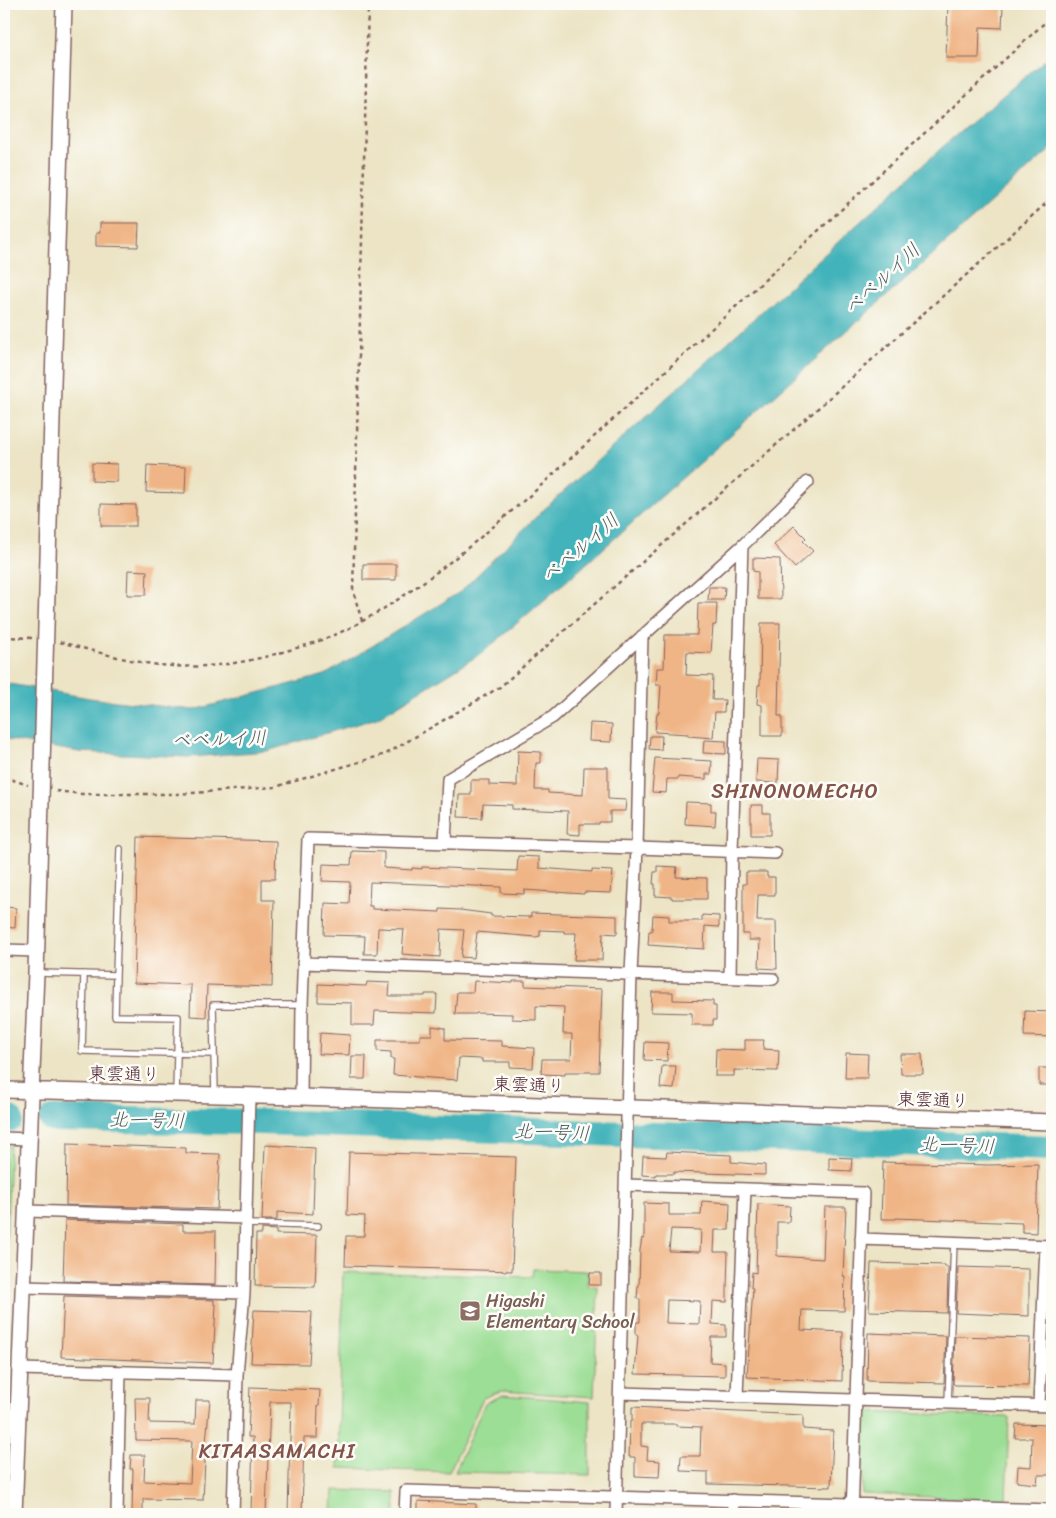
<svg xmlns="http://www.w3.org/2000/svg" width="1056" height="1518" font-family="Sriracha,'Klee One',sans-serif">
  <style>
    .green { fill: #9cde95; stroke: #737e60 }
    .water { fill: #43b3ba; stroke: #466972 }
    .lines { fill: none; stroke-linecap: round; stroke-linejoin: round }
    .river { stroke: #43b3ba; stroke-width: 26 }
    .building { fill: #f0b586; fill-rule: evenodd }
    .service-casing { stroke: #836461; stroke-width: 8 }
    .minor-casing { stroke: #836461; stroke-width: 14 }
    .tertiary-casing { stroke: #836461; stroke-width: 18 }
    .path { stroke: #836461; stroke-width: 2.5; stroke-dasharray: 4 4; stroke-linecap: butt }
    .service { stroke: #fff; stroke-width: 5.5 }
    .minor { stroke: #fff; stroke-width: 11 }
    .tertiary { stroke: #fff; stroke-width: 15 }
    .labels { text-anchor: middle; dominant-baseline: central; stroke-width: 5; stroke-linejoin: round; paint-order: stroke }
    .street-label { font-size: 18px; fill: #4a1f2b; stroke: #fdfcf7 }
    .education-label { font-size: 18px; fill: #785e54; stroke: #fdfcf7; text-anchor: start }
    .water-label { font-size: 19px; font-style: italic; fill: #475a64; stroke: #fdfcf7 }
    .quarter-label { font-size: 20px; letter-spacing: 1px; fill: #84544b; stroke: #fdfcf7 }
  </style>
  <rect width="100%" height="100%" fill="#fdfcf7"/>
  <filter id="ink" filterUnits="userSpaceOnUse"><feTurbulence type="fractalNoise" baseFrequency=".02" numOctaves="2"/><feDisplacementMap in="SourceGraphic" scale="10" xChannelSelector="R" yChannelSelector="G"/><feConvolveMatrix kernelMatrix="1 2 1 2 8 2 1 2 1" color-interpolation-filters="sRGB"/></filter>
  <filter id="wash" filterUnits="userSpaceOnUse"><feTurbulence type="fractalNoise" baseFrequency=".0096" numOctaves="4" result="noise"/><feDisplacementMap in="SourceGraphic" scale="20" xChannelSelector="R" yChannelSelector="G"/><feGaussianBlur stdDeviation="1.12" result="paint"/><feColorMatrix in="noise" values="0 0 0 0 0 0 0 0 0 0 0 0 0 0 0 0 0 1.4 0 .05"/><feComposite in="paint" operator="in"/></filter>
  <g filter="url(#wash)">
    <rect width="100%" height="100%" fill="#ece4c5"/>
    <path class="green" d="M4 1146H10L5 1278 4 1277Z
      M533 1269 588 1271 587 1286 598 1288 594 1397 501 1391 483 1398 449 1472 338 1468 343 1272 532 1277Z
      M503 1395 590 1402V1475L455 1472 485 1403Z
      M865 1412 1009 1417 1006 1500 862 1494Z
      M333 1490 395 1492V1514H332Z"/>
    <path class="water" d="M1052 54V148L577 572 482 653 377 718 267 751 190 757 79 752 4 739V683L89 698 194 710 325 675 460 592 539 514 948 142Z"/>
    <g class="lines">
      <path class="river" d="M4 1118 10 1119
        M52 1119 259 1122 1052 1148"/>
    </g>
    <g id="blocks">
      <path class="building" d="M948 4 1003 6 1002 28 980 27 979 58H946Z
        M100 223H139L138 247 96 246V233H100Z
        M92 463 117 464V482L92 481Z
        M147 465 186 467 185 493 146 492Z
        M101 504 136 505V526H101Z
        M794 526 806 538 803 541 813 551 795 568 774 545Z
        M753 558 780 559 781 599H758V572L753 571Z
        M363 564H396V580H363Z
        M128 570 147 571 146 595H127Z
        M709 587H725L724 600H708Z
        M698 603H717L716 625H713L711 653 687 652 686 675 713 676 712 700H725L724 712H715L713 738 688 736V734L655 732 657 713H659L661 685H656L657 668H664L665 635H697Z
        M761 623H780L778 716H782V736H762V705L757 704 758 685H760Z
        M590 723 612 724 611 742 589 741Z
        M650 736H662L661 750 649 749Z
        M704 740 726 741V754L703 753Z
        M518 751 541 752V763H536L535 790H548V793L583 795 584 767H608V799L626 800 625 811H610V822H599V824H580V835L567 834 568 811 512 809V805L483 804 482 818 458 817 459 795H471V780H489V785L517 786Z
        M655 758 712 761 711 774H706V779L678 777V779H667L666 793 652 792Z
        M757 759 779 760 778 783 756 782Z
        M686 802 711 803V811H716L715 826 685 824Z
        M751 805H763V813H770V835H751Z
        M138 837 276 841 275 879H262V900H274L272 987 207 985 206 1017 190 1016 191 985 134 983Z
        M352 851 384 852V868L412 870V868L422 869V867L517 871 518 856 539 857V868L592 872V870L613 871 611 893 584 892V894L524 890V894L501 893V887L370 882 369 906H372V909L440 912V909L460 910 491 914V916L531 917V913L617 916V934L603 933 602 960H574L576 933H564V931L540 930V936L536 937 477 932 474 958 461 957 464 930 441 929 440 957 402 954 404 929 378 928 377 954H364L365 936 324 935 325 903 349 904 350 882 322 881 323 864 351 865Z
        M657 866 677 867 676 877 707 878V899H672V897L655 896V884H653L654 872H657Z
        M746 872H767V877H775V895H758L757 921H776L777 969 759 968 760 940H749V934H743V884H746Z
        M4 907 16 908 15 928 4 927Z
        M653 915 669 916V921H702V915L719 916V927L705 926 704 949 648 945 649 931H652Z
        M474 981 513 983V981H525V986L602 989 599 1072H565V1075L541 1074 542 1059H571L572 1034H563L564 1007 536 1006V1020L512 1019V1014L476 1013V1014H455L457 992H473Z
        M367 982 390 983 389 996H425V994H437L436 1013 375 1011 374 1025H352V1003L318 1002V984L366 986Z
        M652 992H673V1000L713 1001V1006H716V1020H713V1025H692V1013L651 1012Z
        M1025 1011 1052 1012V1037L1024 1036Z
        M432 1026 445 1028V1040L502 1041V1046L534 1048 533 1068 510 1067V1062H482V1059L459 1058 457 1080 393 1075 394 1059H391V1052L377 1051V1040H420V1035H432Z
        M320 1033 350 1035 349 1055 319 1054Z
        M745 1040H764L763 1049 779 1050 778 1071 734 1070V1076H715L716 1049 745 1050Z
        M645 1042 668 1043 667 1061 644 1060Z
        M846 1053 868 1054 867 1078H845Z
        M900 1054H922L923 1074H901Z
        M352 1056H366L365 1079H351Z
        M662 1066H676L674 1089 660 1088Z
        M1039 1068H1052V1085H1039Z
        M67 1144 186 1148V1153L220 1154 217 1209 66 1205Z
        M265 1145 315 1148 313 1214 277 1212V1220H262Z
        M349 1152 516 1157 512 1271 345 1266 346 1236H364L365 1216 347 1215Z
        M667 1152 731 1155V1162L765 1165V1175L674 1172V1174H656V1176L642 1175 643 1156 666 1157Z
        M829 1157 852 1158 851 1171 829 1170Z
        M883 1162 988 1165 1038 1164 1036 1233 1022 1232V1223L896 1218V1219H881Z
        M702 1201 730 1203 729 1230H715L714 1252H728L727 1288V1302L713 1301 712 1324 726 1325V1337H711L710 1362 725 1363V1376L635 1374 638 1335H636V1322H640V1299H637L638 1286H639L640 1250 642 1238 644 1239V1203L669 1204V1215H701ZM671 1229 701 1230 700 1252 669 1251ZM667 1300 700 1301 699 1324 666 1323Z
        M758 1204 790 1206 789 1222H777V1256L823 1259 825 1207H846L843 1276H845L844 1311 802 1310 801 1330 843 1332 842 1381 747 1377 753 1288H751L752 1272 756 1273Z
        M65 1220 183 1224V1231H216L215 1285 63 1281Z
        M262 1229 276 1230V1234L317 1235 315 1287 255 1286 256 1234H262Z
        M871 1263 945 1265V1267H948L947 1313 869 1311Z
        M958 1267 1029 1269V1316L956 1313Z
        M590 1273H601V1285H589Z
        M64 1296 214 1300V1305H216L213 1363 61 1357Z
        M254 1310 312 1312 309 1364 251 1363Z
        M868 1333 946 1336 944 1383 867 1381Z
        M955 1336 1030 1338 1028 1386 955 1385 953 1383Z
        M250 1387 320 1390 319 1406H318L317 1438H304L302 1514H288L291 1402H270L266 1513H251L253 1437H248Z
        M135 1398H150L149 1423 195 1424 196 1400H210L206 1442 203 1500 143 1499V1514H132L133 1469H130L131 1455H145L144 1481 190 1483 192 1441 136 1440Z
        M632 1407 803 1415V1429L833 1431 831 1487 708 1484V1472L680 1471 681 1456H700L701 1427 676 1426V1424H641V1446L648 1447 647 1460 660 1461 659 1477 635 1476V1457H629L630 1421H632Z
        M1016 1424 1052 1425V1475H1038L1037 1484 1017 1482 1018 1466 1031 1467 1032 1438H1015Z
        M418 1501 476 1504V1514H418Z"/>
    </g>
  </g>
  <g filter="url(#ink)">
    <use href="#blocks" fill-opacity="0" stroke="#836461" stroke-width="1"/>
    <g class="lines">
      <g class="service-casing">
        <path id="service" d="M38 973 116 975 115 1016 178 1017 176 1093
          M84 974 82 1051 214 1054
          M116 975 120 849
          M215 1094 213 1005H302
          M245 1224 318 1226
          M948 1403 954 1242"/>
      </g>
      <g class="minor-casing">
        <path id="minor" d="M445 843 448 779 553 717 742 546 808 482
          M4 950 37 951
          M303 963 773 979
          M730 977 732 851 742 546
          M301 1097 302 1005 308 839 637 848 775 853
          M4 1138 28 1139
          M626 1185 863 1193 852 1514
          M27 1211 245 1218
          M861 1239 1052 1246
          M23 1287 244 1293
          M20 1369 237 1375
          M620 1393 1052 1406
          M737 1397 745 1189
          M1039 1405 1046 1246
          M117 1514 120 1373
          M233 1514 237 1375 244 1293 249 1095
          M405 1514 406 1491 1052 1510
          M616 1514 631 974 637 848 642 636
          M733 1514V1500"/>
      </g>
      <g class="tertiary-casing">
        <path id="tertiary" d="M4 1090 301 1097 1052 1122
          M14 1514 36 973 64 4"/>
      </g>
      <path class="path" d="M362 621 353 591 368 4
        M4 637 32 638
        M60 642C90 650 120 659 152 664 194 670 238 665 279 653 296 648 313 644 329 637 348 630 366 619 383 609 438 575 486 533 535 491L1052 16
        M4 777 28 785
        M56 791 82 794H178L275 787 386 754 500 687 817 409 1052 198"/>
      <use href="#service" class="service"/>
      <use href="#minor" class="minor"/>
      <use href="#tertiary" class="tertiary"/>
    </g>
  </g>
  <defs>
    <g id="school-square" transform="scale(1.125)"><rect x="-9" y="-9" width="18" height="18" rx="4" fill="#8d6e63" stroke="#fdfcf7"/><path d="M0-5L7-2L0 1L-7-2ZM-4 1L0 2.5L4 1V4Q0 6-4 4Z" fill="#fff"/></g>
  </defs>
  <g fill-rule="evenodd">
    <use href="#school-square" x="470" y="1311"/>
  </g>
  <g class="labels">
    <g class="street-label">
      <text transform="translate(124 1074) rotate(1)">東雲通り</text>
      <text transform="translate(529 1085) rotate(2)">東雲通り</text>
      <text transform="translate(933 1100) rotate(2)">東雲通り</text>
    </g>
    <g class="education-label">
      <text x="486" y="1301">Higashi<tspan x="486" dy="21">Elementary School</tspan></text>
    </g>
    <g class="water-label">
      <text transform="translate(882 279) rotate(-43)">ベベルイ川</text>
      <text transform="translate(580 548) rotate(-41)">ベベルイ川</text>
      <text transform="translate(219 739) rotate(-2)">ベベルイ川</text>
      <text transform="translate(147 1120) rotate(1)">北一号川</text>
      <text transform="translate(552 1132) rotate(2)">北一号川</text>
      <text transform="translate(957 1145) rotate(2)">北一号川</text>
    </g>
    <g class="quarter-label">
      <text x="795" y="791">SHINONOMECHO</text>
      <text x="277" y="1451">KITAASAMACHI</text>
    </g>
  </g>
  <rect width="1056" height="1518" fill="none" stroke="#fdfcf7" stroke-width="20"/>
</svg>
